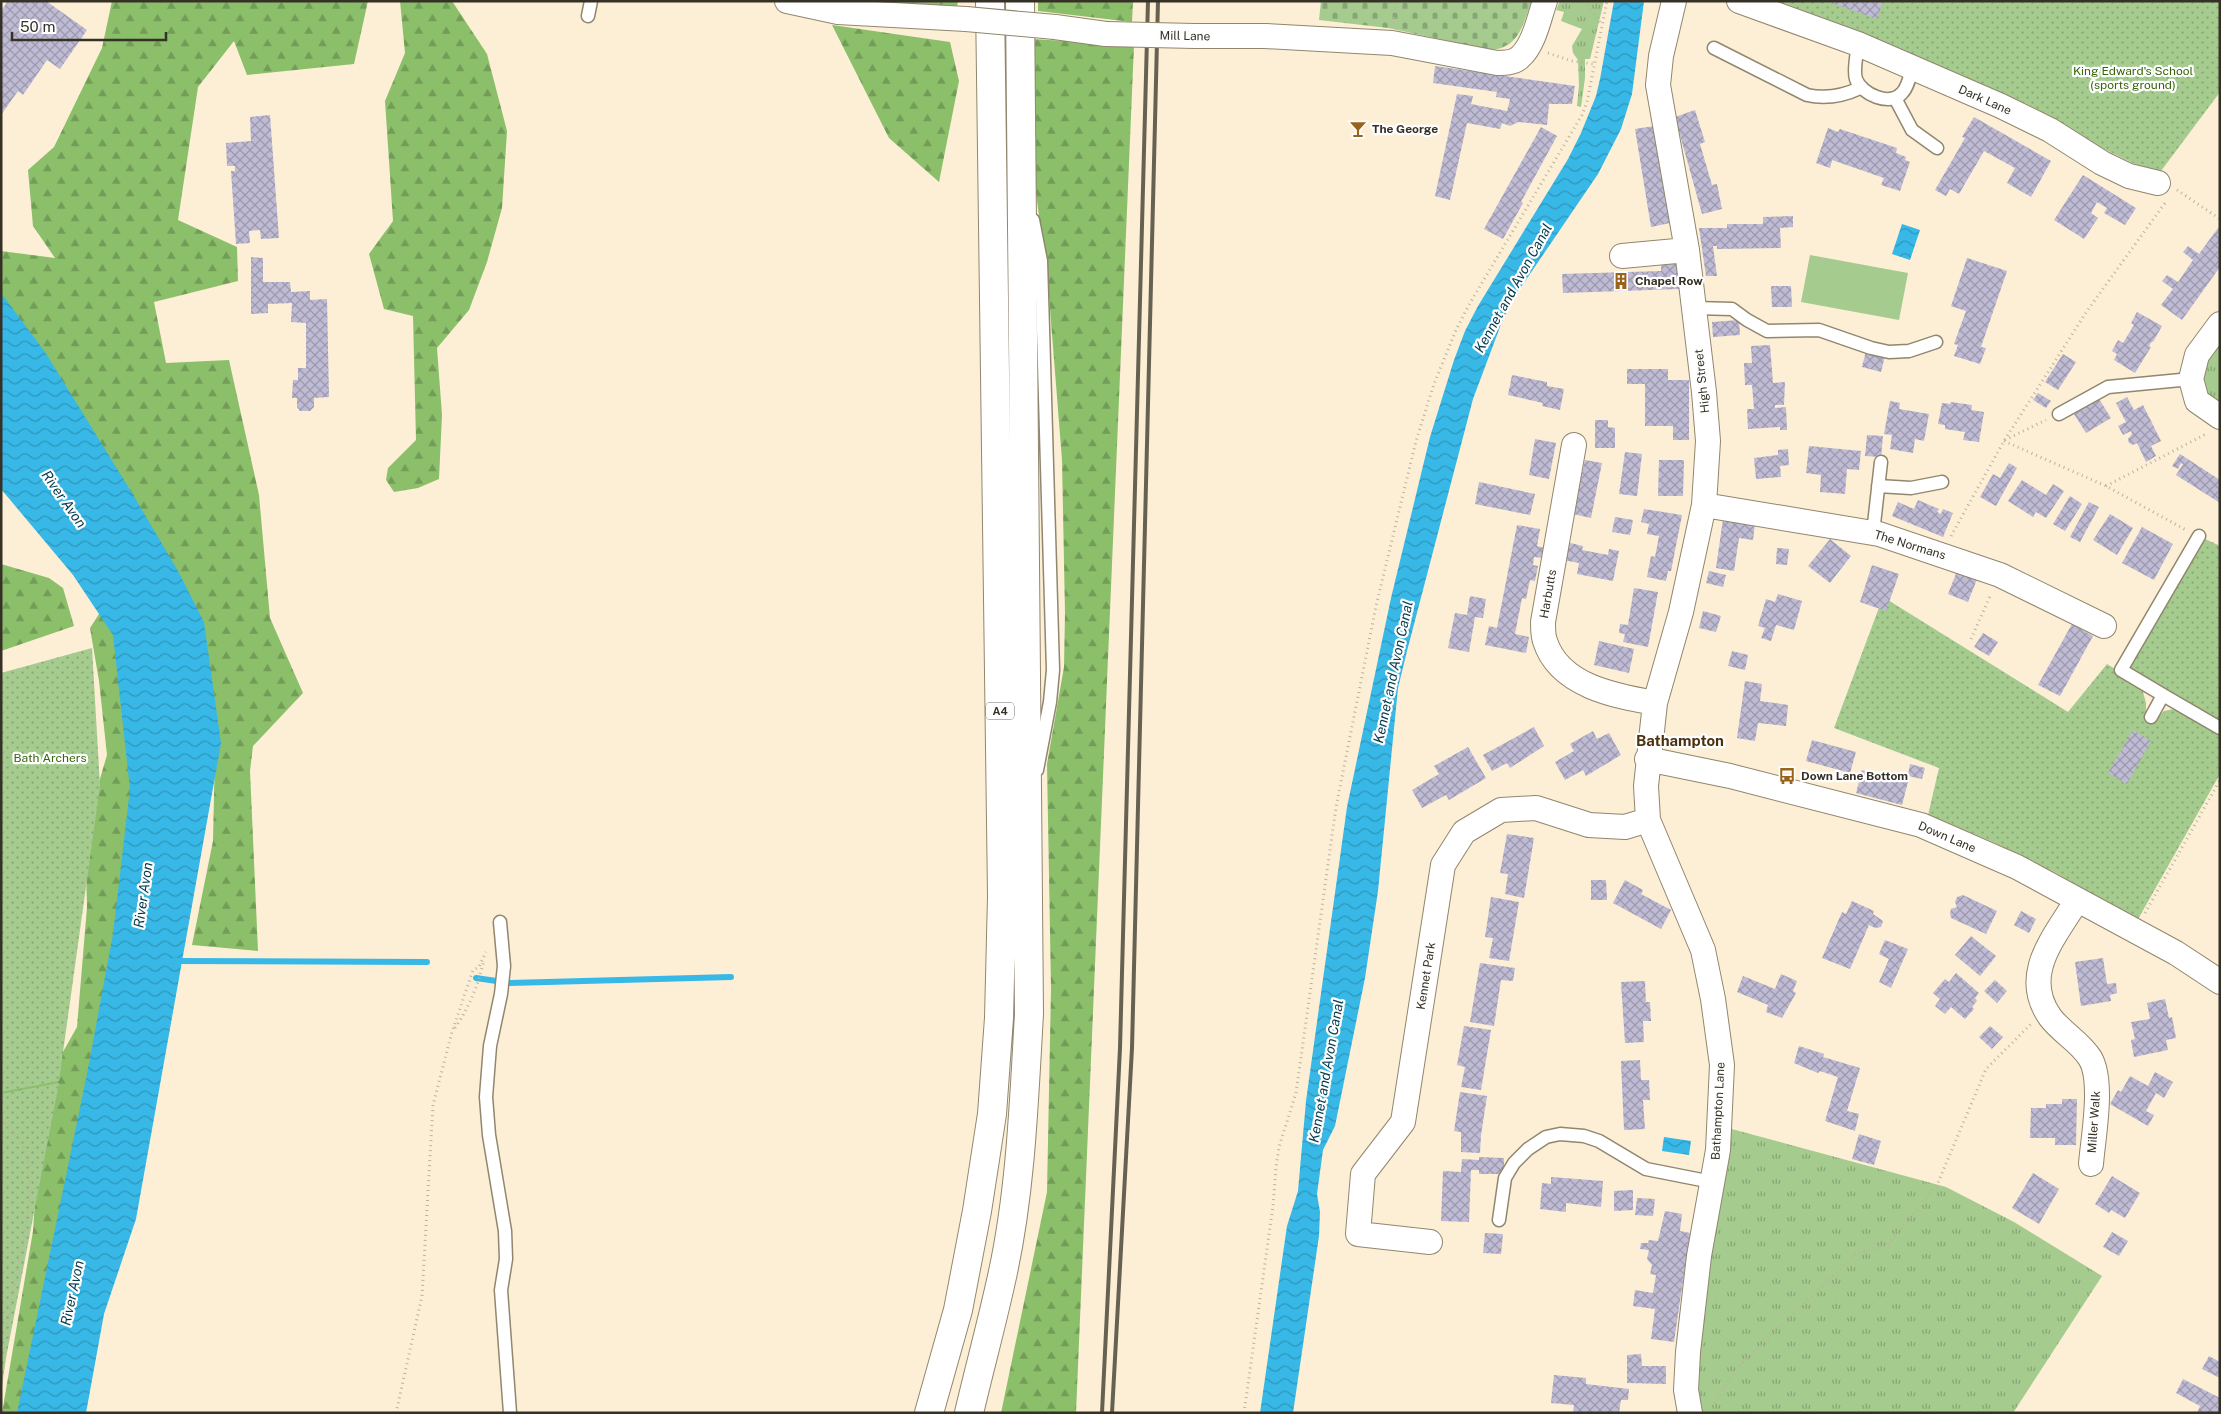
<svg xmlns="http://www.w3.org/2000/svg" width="2221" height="1414" font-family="'Public Sans',sans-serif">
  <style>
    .grass { fill: url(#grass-tufts) }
    .forest { fill: url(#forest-firs) }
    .cemetery { fill: url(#cemetery-stones) }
    .park { fill: url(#park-dots) }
    .pitch { fill: #a5cb8f }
    .water { fill: url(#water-waves) }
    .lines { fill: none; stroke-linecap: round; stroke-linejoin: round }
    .stream { stroke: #37b8e7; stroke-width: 6 }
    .building { fill: url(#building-cross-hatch) }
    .lane-casing { stroke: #91866e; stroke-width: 15 }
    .street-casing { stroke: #91866e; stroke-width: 26 }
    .highway-casing { stroke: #91866e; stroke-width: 30 }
    .path { stroke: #bcb29d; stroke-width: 3; stroke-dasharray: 1 4; stroke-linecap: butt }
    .lane { stroke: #fff; stroke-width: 12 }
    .street { stroke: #fff; stroke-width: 24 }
    .highway { stroke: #fff; stroke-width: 28 }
    .rail { stroke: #676152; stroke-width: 4 }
    .street-bridge-casing { stroke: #91866e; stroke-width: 26; stroke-linecap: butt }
    .street-bridge { stroke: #fff; stroke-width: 24 }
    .labels { text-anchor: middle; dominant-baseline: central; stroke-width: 4.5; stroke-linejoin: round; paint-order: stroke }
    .shield { fill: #fefefe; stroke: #716e67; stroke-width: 1 }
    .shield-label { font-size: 11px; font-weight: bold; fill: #353126 }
    .street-label { font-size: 12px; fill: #353126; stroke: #fefefe }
    .park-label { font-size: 12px; fill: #36650a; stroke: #fefefe }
    .poi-label { font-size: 12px; font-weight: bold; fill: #353126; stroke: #fefefe; text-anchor: start }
    .water-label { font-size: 14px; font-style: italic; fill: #00394c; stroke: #fefefe }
    .quarter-label { font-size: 15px; font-weight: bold; fill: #4c3111; stroke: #fefefe }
  </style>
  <defs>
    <pattern id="grass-tufts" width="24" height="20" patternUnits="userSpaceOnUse" patternTransform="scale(1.25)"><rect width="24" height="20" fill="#a5cb8f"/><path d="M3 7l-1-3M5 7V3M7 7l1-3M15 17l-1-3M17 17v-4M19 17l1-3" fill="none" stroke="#87a575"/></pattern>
    <pattern id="forest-firs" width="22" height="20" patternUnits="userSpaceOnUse" patternTransform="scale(1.25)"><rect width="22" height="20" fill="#8bbf6a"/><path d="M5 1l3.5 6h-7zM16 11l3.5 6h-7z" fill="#729c57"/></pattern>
    <pattern id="cemetery-stones" width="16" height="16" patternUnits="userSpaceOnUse" patternTransform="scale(1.25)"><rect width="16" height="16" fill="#a5cb8f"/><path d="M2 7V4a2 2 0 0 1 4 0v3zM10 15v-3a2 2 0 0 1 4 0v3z" fill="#87a575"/></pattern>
    <pattern id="park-dots" width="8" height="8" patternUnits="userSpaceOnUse" patternTransform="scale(1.25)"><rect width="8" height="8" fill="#a5cb8f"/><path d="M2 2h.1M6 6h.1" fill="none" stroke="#87a575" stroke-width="1.8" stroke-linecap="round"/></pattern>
    <pattern id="water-waves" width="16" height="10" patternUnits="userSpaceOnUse" patternTransform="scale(1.25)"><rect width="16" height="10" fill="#37b8e7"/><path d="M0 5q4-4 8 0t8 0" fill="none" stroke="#2f96bb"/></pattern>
    <pattern id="building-cross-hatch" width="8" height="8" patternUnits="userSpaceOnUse" patternTransform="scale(1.25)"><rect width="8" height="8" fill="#bfbbd5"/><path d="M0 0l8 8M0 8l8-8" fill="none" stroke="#9c99ad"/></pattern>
  </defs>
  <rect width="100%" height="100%" fill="#fcefd5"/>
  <path class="grass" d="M1560 1H1604L1590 59H1585V78L1581 107 1577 106 1579 85 1578 60 1573 53 1572 46 1582 29 1561 21 1564 12 1556 10Z
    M2220 339V405L2205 395 2198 379 2205 359Z
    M1728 1128 1946 1187 2014 1222 2102 1276 2013 1413H1700L1696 1374 1704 1275Z"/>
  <path class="forest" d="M112 1H368L354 64 247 75 234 41 198 87 178 220 237 247 238 281 154 302 166 363 229 360 259 495 270 618 303 693 253 746 250 771 258 951 192 945 213 841 215 752 1 324V251L55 258 33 226 28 170 54 147 102 48Z
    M400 1H452L487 54 507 131 502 208 487 262 469 310 437 348 442 415 439 479 418 488 394 492 386 480 388 468 416 440 413 316 384 309 369 254 393 221 385 101 405 53Z
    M822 1H958L956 12Z
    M1038 1H1133L1132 22 1038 11Z
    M832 25 950 42 959 81 939 182 889 138Z
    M1032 39 1134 45 1076 1413H1001L1047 1192 1051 989 1047 764 1064 667 1065 613 1062 460 1048 284 1031 155Z
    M1 564 49 578 63 588 74 626 1 651Z
    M110 597 143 811 33 1413H2L33 1231 38 1158 1 1109V1085L51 1073 77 1027 87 907 85 830 107 755 99 681 90 628Z"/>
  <path class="cemetery" d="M1321 1H1532C1522 25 1520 47 1491 50L1388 28 1319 20Z"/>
  <path class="park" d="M1747 1H2220V92L2158 175 2003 101Z
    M2201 537 2220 546V722L2122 668Z
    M1883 597 2068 712 2107 664 2141 685 2146 703V715L2156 720 2164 711 2179 708 2220 733V774L2137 921 2056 873 1993 842 1928 815 1939 768 1834 728Z
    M92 648 100 786 59 1081 1 1092V673Z
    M59 1083 6 1358 1 1393V1094Z"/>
  <path class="pitch" d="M1810 255 1908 273 1899 320 1801 302Z"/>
  <path class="water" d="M1614 1H1644L1632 94 1621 129 1598 174 1517 293 1503 319 1473 399 1407 651 1398 688 1378 891 1365 978 1335 1126 1323 1150 1317 1194 1320 1212 1319 1236 1293 1413H1260L1287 1226 1298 1191 1306 1101 1347 807 1391 598 1430 437 1454 360 1465 331 1478 306 1568 159 1581 133 1596 96 1600 79Z
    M1902 224 1920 230 1910 260 1892 254Z
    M1 293 45 352 132 493 178 571 204 622 221 743 136 1219 104 1314 86 1413H17L87 1074 113 934 130 789 113 635 73 575 1 489Z
    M1664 1137 1691 1141 1689 1155 1662 1151Z"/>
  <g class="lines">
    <path class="stream" d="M174 961 427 962
      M476 978 510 983 731 977"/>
  </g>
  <path class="building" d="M8 1H46L87 30 60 69 47 60 23 95 18 91 1 115V11Z
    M1826 1H1883L1877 19Z
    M1435 66 1575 86 1572 104H1549L1547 125 1518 122 1510 126 1502 123 1500 129 1467 123 1450 200 1435 196 1457 94 1473 96 1471 104 1507 111 1510 99 1496 97 1497 92 1433 83Z
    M1695 110 1705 142 1700 144 1712 185 1717 184 1722 209 1702 214 1675 117Z
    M270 115 279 238 261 239 260 230 249 231 250 243 236 244 231 171H235V166H227L226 143 251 141 250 117Z
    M1974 117 2051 161 2031 197 2007 183 2015 168 1984 151 1959 194 1950 189 1946 196 1935 190 1965 138 1962 137Z
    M1654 126 1670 223 1651 227 1635 129Z
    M1541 127 1557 136 1521 202 1523 203 1503 239 1484 229Z
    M1828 128 1838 132 1840 129 1897 148 1896 153 1906 157 1905 160 1910 162 1900 191 1881 185 1884 178 1832 160 1830 168 1816 163Z
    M2083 175 2136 208 2125 225 2104 213 2107 208 2097 202 2091 213 2098 218 2084 239 2054 220Z
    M1793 216V227L1780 228 1781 248 1717 249V246H1713L1717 276H1706L1699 228H1727V224H1763V217Z
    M2218 228 2220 230V267L2182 320 2161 305 2173 289 2162 281 2167 275 2178 282 2193 260 2183 252 2188 246 2199 254Z
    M251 257 263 258V282H290L291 292 310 291V300L327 299 329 397 314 398V407L310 411H300L297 407V398H292L293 380H298V368H306V323L291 322 292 303 268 304V313L251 314Z
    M1967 258 2007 271 1981 347 1986 348 1980 364 1954 356 1958 345 1954 344 1966 311 1951 306Z
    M1661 261H1679V289L1563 293 1562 274 1661 271Z
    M1771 286H1791L1792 307H1772Z
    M2137 312 2162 326 2153 342 2152 341 2149 346 2151 347 2135 373 2114 360 2117 354 2112 351 2118 340 2123 343 2134 325 2131 323Z
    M1739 320 1740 335 1713 337 1712 322Z
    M1770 345 1773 383 1785 382 1784 405H1775V408L1786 407 1787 430H1780V427L1748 429 1747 409H1754L1752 385H1745L1744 363H1752L1751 346Z
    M1866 351 1885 356 1881 372 1862 367Z
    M2063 354 2076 362 2058 390 2045 382Z
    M1627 369H1668V380H1689V440H1673V426H1645V384H1627Z
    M1512 375 1547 382V386L1564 389 1560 410 1542 406 1543 403 1508 395Z
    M2038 393 2051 401 2046 408 2033 400Z
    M2127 397 2134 410 2143 405 2161 441 2151 446 2156 456 2146 462 2137 443 2133 445 2129 443 2128 439 2132 434 2131 431 2123 435 2118 426 2126 422 2116 403Z
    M2099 399 2111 418 2086 433 2074 414Z
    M1890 401 1900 403 1899 409 1929 414 1924 441 1915 439 1913 453 1890 449 1892 435 1884 434Z
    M1951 402 1972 405 1971 410 1984 412 1979 442 1963 440 1965 432 1945 429V425L1938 424 1942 403 1950 404Z
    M1595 420H1608V427L1615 428V448H1595Z
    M1867 435 1883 436 1881 457 1865 456Z
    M1535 439 1556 443 1549 479 1529 475Z
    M1809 446 1861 451 1859 470 1847 469 1845 494 1820 492 1821 475 1806 473Z
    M1788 449 1789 465 1780 466 1781 477 1756 479 1754 458 1778 455V450Z
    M1625 452 1642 454 1637 496 1619 494Z
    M2180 454 2220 480V503L2176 475 2183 464 2181 463 2178 469 2172 466Z
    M1585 460 1602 463 1591 518 1573 514Z
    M1659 460H1684L1683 496H1658Z
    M2009 463 2017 468 1996 506 1980 497 1993 474 2000 478Z
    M2022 480 2046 495 2053 484 2064 491 2046 518 2036 512 2033 517 2008 501Z
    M1479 482 1535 494 1530 515 1475 504Z
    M2070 496 2082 504 2065 531 2053 524Z
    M1918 500 1939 509 1937 512 1941 514 1943 509 1953 513 1943 537 1892 516 1898 502 1914 509Z
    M2089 502 2099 507 2080 542 2070 537Z
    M1644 509 1682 515 1671 571H1668L1666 581 1647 577 1651 556 1655 557 1659 536 1647 534 1649 524 1641 522Z
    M2110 514 2133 528 2117 555 2093 540Z
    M1615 517 1633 520 1630 535 1612 532Z
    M1723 519 1755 524 1753 540 1739 538 1734 571 1716 568Z
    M1517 525 1540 529 1537 546 1545 548 1543 558 1534 557 1533 565 1538 566 1535 581 1530 580 1526 599 1522 598 1515 634 1529 637 1526 653 1485 645 1489 626 1497 628Z
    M2142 527 2173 544 2154 580 2122 563Z
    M1830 539 1851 556 1830 583 1808 566Z
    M1566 542 1583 546 1582 550 1608 555 1609 549 1619 551 1613 581 1577 574 1579 563 1563 560Z
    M1777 548 1789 549 1787 565 1776 564Z
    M1872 565 1899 574 1886 611 1860 602Z
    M1959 566 1979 574 1968 602 1948 594Z
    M1709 571 1726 575 1723 587 1706 583Z
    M1634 588 1658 592 1648 647 1623 642 1625 634 1619 633 1620 624 1628 625Z
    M1778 594 1802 601 1794 630 1776 625 1771 641 1761 638 1765 628 1758 626 1766 599 1775 602Z
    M1470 596 1486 599 1483 618 1475 617 1469 652 1448 648 1455 613 1467 615Z
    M1703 611 1721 616 1716 632 1699 628Z
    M2072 624 2093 636 2060 696 2038 685Z
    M1983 633 1998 642 1989 656 1974 647Z
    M1599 641 1634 649 1629 673 1594 665Z
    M1732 651 1748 655 1745 670 1728 666Z
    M1745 681 1762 684 1760 701 1788 705 1786 726 1758 723 1755 741 1737 738Z
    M1534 727 1544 746 1510 768 1507 763 1492 771 1483 755Z
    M2133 730 2151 741 2127 784 2108 773Z
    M1593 731 1597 739 1609 733 1621 755 1586 776 1583 770 1565 780 1555 762 1574 751 1570 744Z
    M1812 740 1856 752 1850 773 1806 761Z
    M1468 747 1486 778 1449 800 1446 795 1422 808 1412 790 1439 774 1434 766Z
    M1910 764 1925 768 1922 779 1908 776Z
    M1862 770 1908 782 1902 805 1856 793Z
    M1507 834 1534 838 1524 898 1505 894 1508 874 1500 873Z
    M1591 880H1606L1607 900H1591Z
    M1625 880 1643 890 1641 894 1671 910 1661 929 1613 903Z
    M1963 895 1997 911 1986 934 1951 918 1950 913 1951 909 1957 907 1955 902 1957 897Z
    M1491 897 1519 902 1509 961 1489 958 1493 938 1485 937Z
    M1852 901 1874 911 1873 914 1883 921 1881 927 1875 928 1869 925 1850 969 1822 958 1842 912 1846 914Z
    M2021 911 2036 919 2029 933 2014 925Z
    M1971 936 1996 956 1980 976 1955 955Z
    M1885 940 1908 949 1891 988 1879 982 1889 959 1879 954Z
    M2103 958 2107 984 2116 983 2117 993 2110 995 2111 1001 2081 1006 2075 962Z
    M1480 963 1515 968 1513 981 1501 980 1494 1026 1470 1022Z
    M1956 973 1979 993 1975 998 1977 1001 1972 1007 1974 1009 1965 1019 1951 1007 1945 1014 1935 1006 1940 999 1933 993 1945 979 1949 982Z
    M1781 974 1797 981 1793 991 1796 993 1782 1018 1766 1012 1768 1005 1737 992 1743 976 1775 989Z
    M1995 980 2007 991 1997 1003 1984 991Z
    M1645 981 1646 1002H1650L1651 1021H1643L1644 1042 1625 1043 1621 982Z
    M2165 999 2169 1018 2172 1017 2176 1038 2166 1040 2168 1050 2134 1057 2131 1040 2135 1039 2131 1022 2150 1019 2147 1003Z
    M1464 1026 1491 1030 1481 1090 1461 1087 1465 1067 1457 1065Z
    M1990 1026 2003 1037 1992 1049 1979 1037Z
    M1799 1046 1824 1054 1823 1057 1860 1068 1847 1111 1859 1114 1855 1131 1825 1121 1838 1077 1820 1071 1818 1073 1794 1063Z
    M1640 1060 1641 1080H1649L1650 1100H1643L1645 1129 1624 1130 1621 1061Z
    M2155 1072 2173 1082 2164 1098 2156 1093 2146 1111 2154 1115 2148 1126 2110 1104 2118 1090 2121 1092 2130 1076 2148 1086Z
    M1460 1092 1487 1096 1481 1135 1480 1153 1461 1152V1132L1454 1131Z
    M2062 1099H2077L2076 1145H2055V1138H2030L2031 1108H2046V1104H2062Z
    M1859 1134 1881 1141 1874 1165 1852 1159Z
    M1479 1157 1504 1158V1174H1479V1170H1471L1469 1222 1441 1221 1443 1171 1461 1172 1462 1159 1479 1160Z
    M2033 1173 2059 1189 2039 1224 2012 1208Z
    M2112 1176 2140 1193 2125 1218 2111 1210 2109 1213 2095 1204Z
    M1551 1177 1603 1181 1601 1207 1566 1203V1212L1540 1209 1542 1183 1551 1184Z
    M1633 1190V1210L1614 1211V1191Z
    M1637 1198 1655 1199 1653 1216 1635 1215Z
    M1665 1211 1682 1214 1680 1231 1690 1233 1674 1342 1651 1339 1655 1309 1633 1306 1635 1290 1653 1293 1656 1275 1650 1274 1652 1265 1647 1259 1649 1250 1640 1249 1641 1243H1648L1649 1240 1658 1241Z
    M2112 1232 2128 1241 2119 1256 2103 1247Z
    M1485 1233 1503 1234 1501 1254 1483 1253Z
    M1641 1354 1642 1366H1666V1384L1627 1383V1355Z
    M2209 1356 2220 1362V1378L2202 1369Z
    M1554 1375 1586 1378V1384L1629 1389 1628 1400H1621L1619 1413H1573L1574 1405 1551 1403Z
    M2183 1379 2220 1398V1413H2197L2200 1406 2176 1393Z"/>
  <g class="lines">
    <g class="lane-casing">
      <path id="lane" d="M588 16 591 1
        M1858 44C1857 54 1853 70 1856 79 1861 94 1890 107 1902 93 1908 87 1910 76 1912 68
        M1714 48 1807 95C1825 99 1843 96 1860 88
        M1895 98 1912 130 1937 148
        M1033 220 1041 261 1053 670 1050 702 1037 770
        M1695 308 1732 309 1747 320 1767 331 1819 330 1871 348 1889 352 1909 351 1936 342
        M2059 414 2108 387 2191 379
        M1878 486 1911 488 1942 482
        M1873 533 1881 462
        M2163 695 2121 670 2199 536
        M2151 717 2163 695 2220 728
        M500 922 504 966 501 994 490 1046 486 1097 489 1135 505 1231 506 1259 501 1290 510 1413
        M1499 1220 1505 1178 1514 1163 1528 1149 1546 1137 1560 1134 1584 1136 1599 1141 1646 1169 1712 1182"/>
    </g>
    <g class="street-casing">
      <path id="street" d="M787 1 838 12 966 19
        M1674 1 1661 56 1658 85 1687 250 1704 392 1708 441 1704 505 1681 612 1655 703 1646 786 1648 820 1703 950 1713 999 1722 1065 1718 1150 1699 1256 1688 1352 1686 1390 1690 1413
        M1739 1 1858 44 2001 106 2050 130 2102 163 2129 176 2158 183
        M1055 27 1106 34
        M1195 36H1265L1392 43 1497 63C1505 63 1514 63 1520 57 1534 45 1539 18 1545 1
        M1622 256 1687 250
        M2220 324 2197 355 2191 379 2197 401 2220 417
        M1574 445 1543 622C1543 628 1543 636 1545 641 1559 686 1615 696 1655 703
        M1704 505 1879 534 2000 575 2104 626
        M1647 759 1730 776 1921 825 2017 867 2176 953 2220 982
        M2077 900C2055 937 2020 974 2050 1017 2061 1032 2080 1042 2090 1058 2104 1081 2093 1138 2091 1164
        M1430 1242 1358 1234 1363 1174 1403 1122 1443 865 1464 832 1501 810 1536 808 1589 825 1625 827 1648 820"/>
    </g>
    <g class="highway-casing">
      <path id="highway" d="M929 1413 958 1310 977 1211 992 1114 999 1018 1002 896 990 1
        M969 1413C980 1366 993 1319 1003 1272 1021 1188 1024 1100 1029 1014L1020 1"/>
    </g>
    <path class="path" d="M1585 1 1602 25
      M1393 23 1396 1
      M1548 53 1572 61 1594 64
      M2177 190 2220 219
      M2005 440 2046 420
      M2004 441 2106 486 2186 530
      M2106 486 2206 434
      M1951 536 2004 441 2087 311 2165 203
      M2212 543 2220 548
      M1971 639 1991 594
      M2145 913 2220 780
      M455 1028C470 1006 478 985 484 960
      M1 1120C48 1153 26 1222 18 1268 12 1297 7 1326 1 1355
      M1712 1408 1737 1368 1856 1254 1888 1244 1937 1185 1986 1069 2031 1024
      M396 1413 422 1296 433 1105 452 1032 473 970 479 967 486 952
      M1244 1413 1273 1206 1276 1167 1279 1147 1296 1093 1336 807 1376 606 1416 441 1434 384 1456 330 1470 303 1582 115 1587 102 1607 1"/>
    <use href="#lane" class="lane"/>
    <use href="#street" class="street"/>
    <use href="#highway" class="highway"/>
    <path class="rail" d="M1102 1413 1120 1048 1148 1
      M1112 1413 1132 1048 1158 1"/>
    <g class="street-bridge-casing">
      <path id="street-bridge" d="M966 19 1055 27
        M1106 34 1195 36"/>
    </g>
    <use href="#street-bridge" class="street-bridge"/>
  </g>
  <defs>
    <g id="bar-bare" transform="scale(1.35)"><path d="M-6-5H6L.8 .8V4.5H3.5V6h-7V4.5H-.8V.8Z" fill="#99631c" stroke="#fefefe" stroke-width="2.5" paint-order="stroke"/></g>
    <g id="building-bare" transform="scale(1.35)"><path d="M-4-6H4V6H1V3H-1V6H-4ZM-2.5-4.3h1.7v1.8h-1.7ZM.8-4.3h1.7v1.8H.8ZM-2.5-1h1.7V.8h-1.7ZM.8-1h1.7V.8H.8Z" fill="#99631c" stroke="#fefefe" stroke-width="2.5" paint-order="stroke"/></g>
    <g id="bus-bare" transform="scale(1.35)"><path d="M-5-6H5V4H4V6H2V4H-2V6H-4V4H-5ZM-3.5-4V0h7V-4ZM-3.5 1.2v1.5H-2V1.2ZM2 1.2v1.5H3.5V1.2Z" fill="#99631c" stroke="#fefefe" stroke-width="2.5" paint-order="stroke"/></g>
  </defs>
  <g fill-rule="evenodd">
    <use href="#bar-bare" x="1358" y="129"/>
    <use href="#building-bare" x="1621" y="281"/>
    <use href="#bus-bare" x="1787" y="776"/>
  </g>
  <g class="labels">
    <rect class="shield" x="986" y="702.5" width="28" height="17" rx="4"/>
    <g class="shield-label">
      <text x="1000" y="711">A4</text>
    </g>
    <g class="street-label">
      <text transform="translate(1185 36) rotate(1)">Mill Lane</text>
      <text transform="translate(1985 100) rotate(24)">Dark Lane</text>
      <text transform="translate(1702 381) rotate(-96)">High Street</text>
      <text transform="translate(1910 545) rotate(17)">The Normans</text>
      <text transform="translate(1548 594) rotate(-80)">Harbutts</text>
      <text transform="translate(1947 837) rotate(23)">Down Lane</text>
      <text transform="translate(1426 976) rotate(-81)">Kennet Park</text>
      <text transform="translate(1718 1111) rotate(-87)">Bathampton Lane</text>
      <text transform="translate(2094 1122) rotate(-86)">Miller Walk</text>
    </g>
    <g class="park-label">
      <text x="2133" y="71">King Edward's School<tspan x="2133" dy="14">(sports ground)</tspan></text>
      <text x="50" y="758">Bath Archers</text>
    </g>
    <g class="poi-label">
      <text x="1372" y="129">The George</text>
      <text x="1635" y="281">Chapel Row</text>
      <text x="1801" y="776">Down Lane Bottom</text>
    </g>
    <g class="water-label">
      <text transform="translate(1513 288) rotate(-61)">Kennet and Avon Canal</text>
      <text transform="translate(64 499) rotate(55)">River Avon</text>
      <text transform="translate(1393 672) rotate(-78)">Kennet and Avon Canal</text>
      <text transform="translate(143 895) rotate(-82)">River Avon</text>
      <text transform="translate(1326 1071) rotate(-80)">Kennet and Avon Canal</text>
      <text transform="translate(72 1293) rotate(-78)">River Avon</text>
    </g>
    <g class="quarter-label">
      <text x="1680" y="740">Bathampton</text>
    </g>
  </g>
  <rect width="2221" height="1414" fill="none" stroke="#353126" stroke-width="5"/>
  <path d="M12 32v8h154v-8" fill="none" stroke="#353126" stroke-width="2.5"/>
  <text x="20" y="32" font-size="15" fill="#353126" stroke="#fefefe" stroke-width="4" paint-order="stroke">50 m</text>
</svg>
